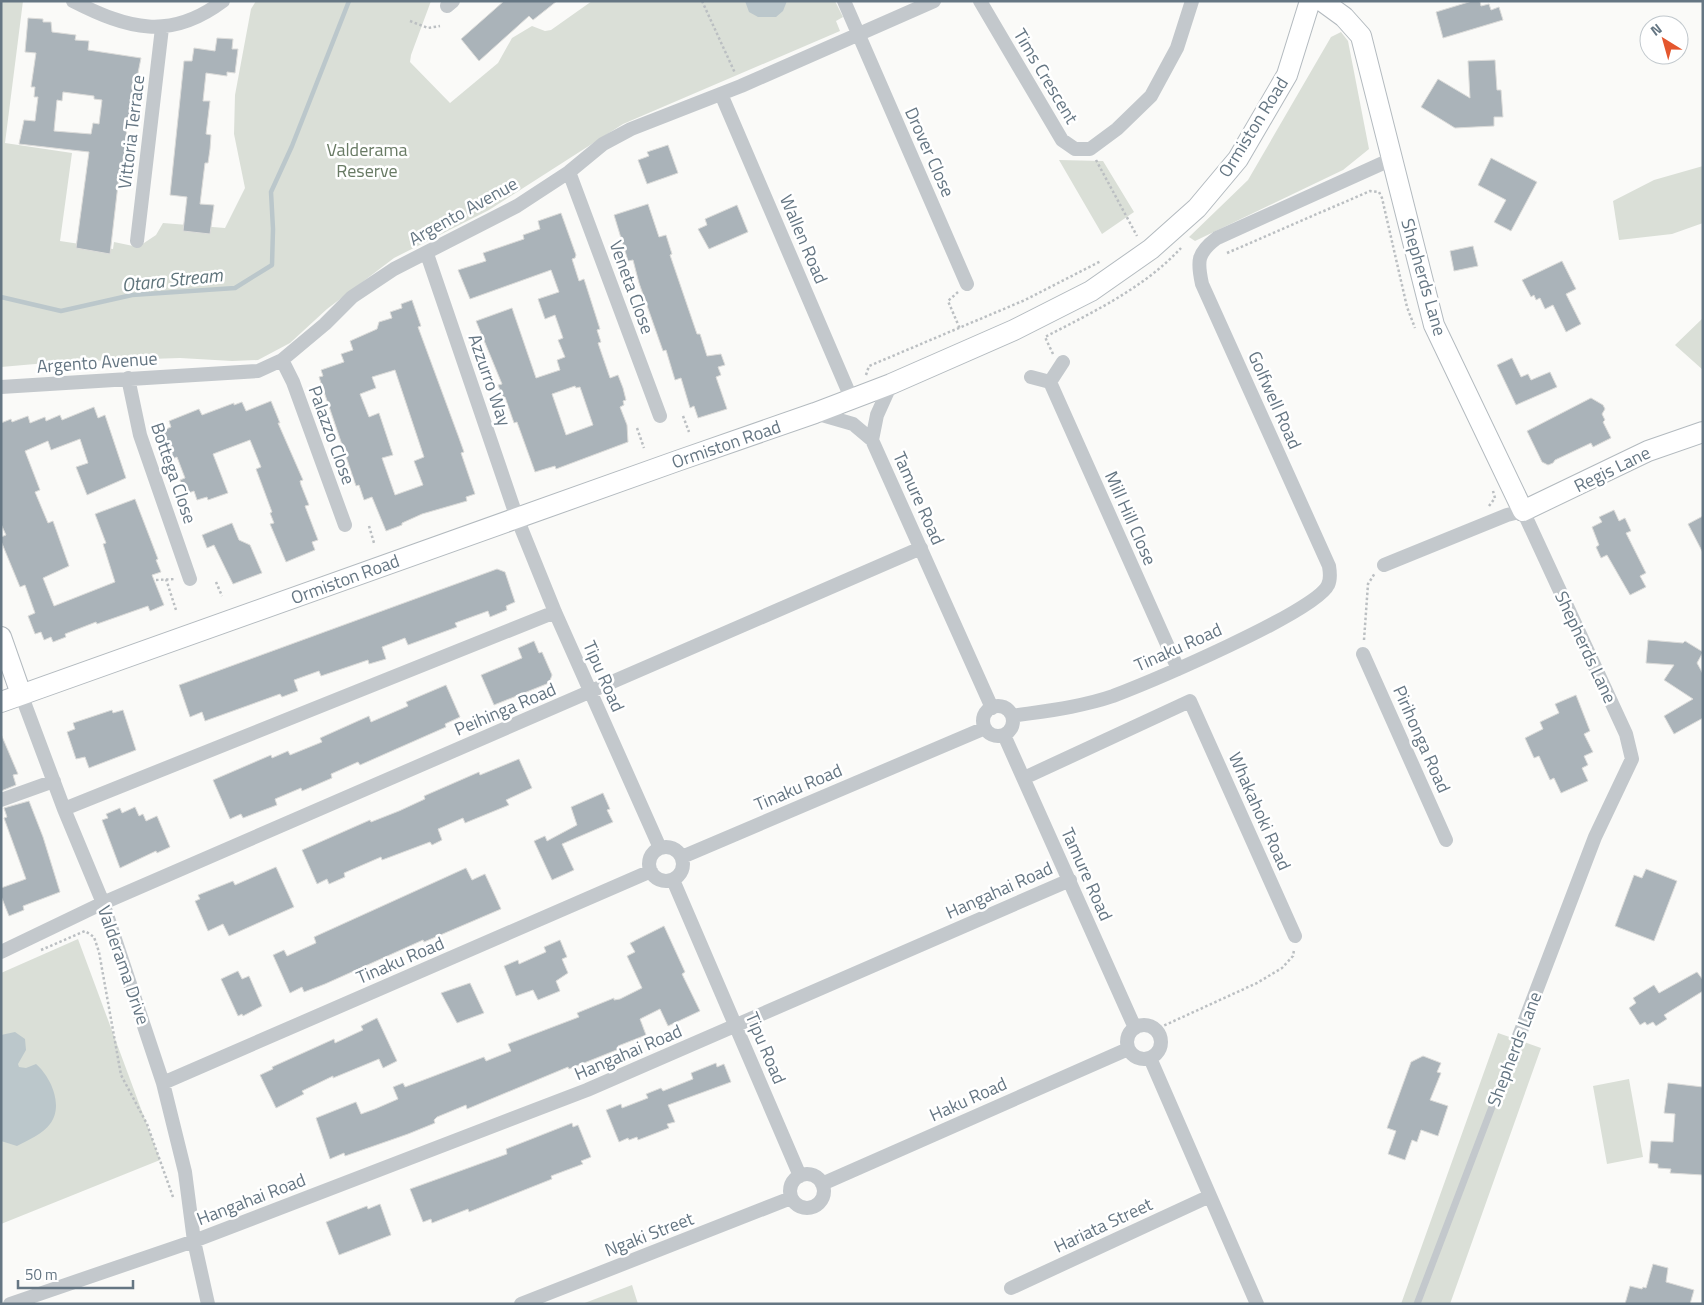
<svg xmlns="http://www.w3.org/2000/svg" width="1704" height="1305" font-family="'Titillium Web',sans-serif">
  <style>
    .green { fill: #dadfd7 }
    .water { fill: #bbc7cb }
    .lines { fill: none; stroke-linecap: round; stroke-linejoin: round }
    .stream { stroke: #bbc7cb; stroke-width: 4.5 }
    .building { fill: #aab3b9; stroke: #dcdcda; fill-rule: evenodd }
    .secondary-casing { stroke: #b3babf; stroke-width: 22 }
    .path { stroke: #bbbfc2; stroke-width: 2.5; stroke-dasharray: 2.5 2.5; stroke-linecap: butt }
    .lane { stroke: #c3c8cc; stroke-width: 7 }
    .street { stroke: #c3c8cc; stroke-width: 14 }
    .secondary { stroke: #fff; stroke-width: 20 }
    .labels { text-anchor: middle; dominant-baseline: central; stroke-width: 5; stroke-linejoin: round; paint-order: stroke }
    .street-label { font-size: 18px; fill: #657683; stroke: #fff }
    .park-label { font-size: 18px; fill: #687a64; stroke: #fff }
    .water-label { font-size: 19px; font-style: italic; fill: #60757c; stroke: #fff }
  </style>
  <rect width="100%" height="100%" fill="#fafaf8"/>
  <path class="green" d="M1 1H23L5 143 72 153 60 241 113 249 114 242 138 247 156 235 163 223 225 228 245 188 234 134 235 95 251 9 256 1H431L411 55 410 62 450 103 498 63 512 38 532 26 545 31 551 30 592 1H835L843 17 836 21 840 31 623 124 489 210 394 258 327 309 290 343 258 360 232 361 180 358 58 362 1 367Z
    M1341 32 1348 41 1369 149 1343 170 1195 241 1189 237 1248 180 1331 37Z
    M1059 160 1103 161 1134 212 1102 234Z
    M1703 166V223L1672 234 1619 240 1613 201 1654 180Z
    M1703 318V370L1675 345Z
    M78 939 160 1160 1 1224V973Z
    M1498 1033 1541 1048 1450 1304H1401Z
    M1629 1079 1643 1157 1607 1164 1593 1086Z
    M632 1285 638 1304H582Z"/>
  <path class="water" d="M745 1H787L783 11 776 17H758L749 12Z
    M15 1032 25 1039 26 1050 18 1064 19 1067 26 1068 36 1064C51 1077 64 1106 50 1124 43 1134 28 1140 17 1146L1 1141V1035Z"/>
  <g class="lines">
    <path class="stream" d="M1 297 61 311 132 295 235 288 272 265 273 229 271 192 292 146 349 1"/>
  </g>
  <path class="building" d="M504 1H557L533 20 529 16 479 61 461 39Z
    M1472 1H1480L1481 6 1489 4 1491 10 1499 7 1503 20 1443 38 1436 12Z
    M28 18 43 19V22H51L52 32 76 35 75 40 89 41 88 50 141 58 127 128 122 176H119L110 254 76 248 89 152 19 144 24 120 35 121 38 97H34L35 87H31L36 53 25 52ZM63 92 94 96V99L102 100 99 124 93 123 91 134 54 131 57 100 62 101Z
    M217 38 233 39 232 49H238L235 73 227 72V76L206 73 203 101H210L206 134 211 135 210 149 208 163H205L200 204 214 205 210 234 183 231 187 197 170 195 184 61H192L194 48 215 51Z
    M1495 60 1497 90H1501L1503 117H1494V126L1455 128 1421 107 1438 79 1470 98 1468 61Z
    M668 145 678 173 647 184 638 160 649 156 647 152Z
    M1491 158 1537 182 1511 231 1494 222 1506 200 1478 185Z
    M648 204 659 237 666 235 672 254 670 255 697 334H700L707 356 721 354 725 365 718 367 721 375 716 377 727 409 698 418 694 406 690 408 681 378 675 380 666 350 663 351 639 283 633 260 628 261 614 215Z
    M737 205 748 232 709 249 698 229 707 225 705 219Z
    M561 213 576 255 575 258 572 259 579 281 584 279 600 329 597 330 601 342 598 343 610 378 618 375 623 388 626 400 623 401 624 405 620 407 627 425 628 442 556 469 555 466 535 472 517 422 514 423 505 397 503 398 498 385 502 384 476 321 512 308 536 378 560 370 557 360 565 357 558 340 563 338 555 315 545 319 538 299 559 292 551 270 470 299 458 270 486 261 483 253 524 239 523 235 540 229 538 221ZM575 386 576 388 580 387 593 425 566 435 552 394Z
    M1473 246 1478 266 1454 271 1450 251Z
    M1562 261 1576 289 1566 294 1581 324 1566 332 1553 305 1545 309 1540 298 1536 300 1534 295 1531 297 1522 280Z
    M412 300 421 326 418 327 459 438 464 452 461 453 475 494 466 497 467 501 422 514 402 523V525L386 531 372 497 364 500 359 485 356 486 319 377 323 376 321 370 344 362 341 354 353 350 350 341 377 329 379 322 392 318 390 312 402 308 401 304ZM395 370 424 457 414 461 423 485 395 495 382 458 393 455 379 413 369 417 360 394 376 388 372 377Z
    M1512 358 1521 377 1528 374 1531 380 1550 372 1557 387 1516 405 1497 365Z
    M1591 398 1603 405 1605 409 1602 414 1605 420 1603 422 1611 438 1593 447 1591 443 1555 460 1553 463 1548 465 1542 462 1527 431Z
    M271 401 280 423H278L303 480 300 481 301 485 309 505 305 506 318 540 312 542 315 550 286 562 270 524 274 523 270 513 272 512 256 469 261 467 250 440 213 454 228 493 208 500 207 497 197 500 194 491 186 494 180 480 185 478 177 457 172 459 161 431 171 427 169 421 199 409 202 415 234 403V405L242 402 246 411Z
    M94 407 98 418 105 415 126 478 87 495 76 467 88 463 80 439 51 450 48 441 25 451 40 490 35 492 48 523 53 521 69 566 43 578 54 606 115 582 103 544 106 543 95 514 135 499 158 559 156 560 161 572 152 575 164 605 150 611 148 606 97 624 96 622 65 634 66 637 53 642 51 637 44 640 41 632 35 634 28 616 35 613 25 585 20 587 1 541V537L6 535 1 524V423L11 419 12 422 28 416 30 423 45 417 46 421 60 415 62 420Z
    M1614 510 1619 521 1625 518 1631 531 1626 533 1646 573 1640 576 1646 587 1630 595 1607 555 1601 558 1596 547 1599 545 1592 527 1602 522 1599 517Z
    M1703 516V553L1688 524Z
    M232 523 239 540 250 545 262 573 233 584 214 545 207 548 202 535Z
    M497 569 505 572 515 602 506 606 507 610 490 617 488 611 455 623 457 627 408 645 405 638 382 647 386 659 369 664 368 660 321 676 319 671 294 680 298 691 282 697 280 694 205 721 202 712 190 717 179 685Z
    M1648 640 1683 643 1685 641 1703 652 1697 663 1703 674V718L1674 734 1664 716 1693 699 1664 680 1674 665 1646 663Z
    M534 641 539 653 542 652 552 675 549 683 494 705 481 675 522 658 518 648Z
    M446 685 460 717 445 724 446 727 360 765 358 762 331 774 332 778 302 791 301 788 275 799 277 805 261 811 243 818 241 814 230 819 213 780 271 755 272 758 288 751 290 755 322 742 320 738 369 716 371 722 408 706 406 702Z
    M1576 695 1590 731 1584 734 1593 752 1584 756 1588 765 1582 768 1588 781 1561 793 1554 778 1550 780 1539 756 1534 758 1525 738 1543 729 1540 722 1559 713 1555 704Z
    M112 710 113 713 123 710 136 750 89 768 85 757 76 759 67 732 75 729 73 723Z
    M1 734 18 774 13 775 16 785 1 791Z
    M519 759 532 788 506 800 509 805 465 823 463 818 438 829 442 840 432 845 430 842 382 860 381 857 344 873 345 877 329 884 327 879 317 884 302 850 370 820 371 822 399 811 425 799 424 796 479 772 480 775Z
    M603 793 610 809 607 810 613 822 562 844 574 870 552 880 534 841 545 836 547 841 577 825 571 807Z
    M29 801 43 837 60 892 23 906 24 910 9 916 1 896V888L26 879 4 818 7 817 4 808Z
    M135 807 139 816 143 814 146 821 157 816 170 847 157 853 156 851 120 868 102 820 108 818 106 814 120 808 122 813Z
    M276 867 294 907 229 936 223 924 208 931 195 901 200 899 198 895 233 881 235 885Z
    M466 868 472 880 485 874 501 909 424 942 423 940 325 984 304 992 302 987 290 993 273 955 284 950 287 956 316 943 314 937Z
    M1646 869 1677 881 1654 941 1615 926 1634 875 1642 878Z
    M664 926 685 972 682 974 700 1011 668 1026 660 1009 640 1019 646 1035 618 1046 619 1049 569 1069 568 1067 467 1109 466 1105 437 1117 434 1120 435 1123 408 1134 345 1156 344 1153 330 1159 316 1118 356 1102 361 1114 375 1109 398 1099 393 1087 403 1083 405 1087 484 1057 486 1061 511 1051 508 1044 579 1017 577 1013 614 998V1000L620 999 642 988 627 956 635 952 630 943Z
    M560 940 567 957 562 959 568 973 556 981 560 991 538 1000 533 990 516 996 504 966 518 960 519 964 546 952 544 947Z
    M238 971 242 979 249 976 262 1006 243 1016 242 1014 238 1016 221 979Z
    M1697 972 1703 980V991L1664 1015 1667 1019 1656 1026 1653 1022 1647 1025 1645 1022 1640 1025 1629 1008 1636 1003 1633 998 1654 985 1659 993Z
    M470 983 484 1013 457 1023 441 993Z
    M377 1018 397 1061 383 1068 379 1059 333 1078V1076L302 1091 304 1094 276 1108 260 1075 273 1069 272 1067 334 1039 335 1043 363 1030 361 1026Z
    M1423 1056 1441 1063 1437 1072 1441 1073 1430 1100 1448 1106 1438 1136 1421 1130 1417 1142 1412 1140 1405 1160 1388 1154 1396 1131 1387 1128 1411 1062Z
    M716 1063 717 1067 724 1064 731 1082 668 1105 675 1122 667 1124 669 1128 638 1140 637 1137 629 1140 628 1138 619 1142 606 1110 621 1104 622 1108 648 1098 646 1094 661 1088 663 1091 693 1079 691 1073Z
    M1668 1083 1703 1087V1175L1670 1173 1671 1169 1658 1168V1164L1649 1163 1651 1141 1673 1142 1675 1114 1664 1113Z
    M572 1123 573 1127 578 1125 591 1157 581 1161 583 1164 551 1176 552 1179 469 1212 468 1209 432 1223 431 1219 423 1222 410 1189 507 1154 506 1149Z
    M380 1204 391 1235 339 1255 326 1222 367 1206 368 1209Z
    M1653 1264 1668 1268 1666 1282 1694 1290 1690 1304H1625L1630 1286 1642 1289 1643 1287 1646 1288Z"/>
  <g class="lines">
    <g class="secondary-casing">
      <path id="secondary" d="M1322 1 1344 17 1361 36 1434 325 1523 511 1648 451 1703 432
        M1 637 21 694
        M1 702 677 461 815 413 891 384 1014 330 1091 291 1151 249 1197 208 1238 159 1287 75 1310 1"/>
    </g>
    <path class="path" d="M702 1 735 73
      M410 21 428 28 440 26
      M1096 160 1137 236
      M1227 253 1370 191 1379 192 1382 198 1407 307 1415 328
      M958 292 948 301 960 329
      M1053 354 1045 337C1093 312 1144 288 1181 248
      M866 375 869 366 1025 300 1101 261
      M683 416 689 432
      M637 428 644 448
      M1489 506 1495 498 1493 491
      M369 526 374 543
      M166 579 176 610
      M156 580 176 579
      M216 582 222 596
      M1364 640 1368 584 1375 573
      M41 950 85 931 94 937 99 952 121 1075 147 1124 173 1197
      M1156 1031 1163 1026 1257 983 1282 968 1293 956 1294 950"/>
    <path class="lane" d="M1417 1304 1519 1036"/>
    <path class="street" d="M73 1C128 29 170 41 223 1
      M844 1 967 284
      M980 1 1062 140 1075 149H1090L1117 129 1151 96 1177 48 1192 1
      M447 6 453 1
      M721 94 852 400
      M569 172 660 416
      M137 241 162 28
      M427 254 517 518 555 612 660 848
      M282 360 293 382 345 525
      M1031 377 1050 382 1063 362
      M128 378 140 435 190 579
      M1050 382 1178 669
      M1 387 258 371 282 360 325 324 352 297 394 269 517 206 569 172 603 144 631 129 741 86 934 1
      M815 413 853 424 872 440 992 708
      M872 440 877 415 891 384
      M1384 565 1507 515 1523 511 1626 734 1632 759 1595 837 1519 1036
      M1363 654 1446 840
      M21 694 64 809 103 903 163 1083 185 1172 194 1241 208 1304
      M983 721a15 15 0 1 1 30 0a15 15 0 1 1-30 0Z
      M1012 716C1045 711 1081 707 1113 696 1147 683 1316 612 1328 585 1331 579 1330 572 1329 566L1202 284C1197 261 1197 253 1217 238L1392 159
      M1004 735 1135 1028
      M1024 778 1190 701 1295 936
      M1 800 54 781
      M64 809 555 612
      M649 864a17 17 0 1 1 34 0a17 17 0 1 1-34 0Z
      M682 857 985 728
      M673 880 800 1176
      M1 952 103 903 921 548
      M1127 1042a17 17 0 1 1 34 0a17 17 0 1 1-34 0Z
      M1150 1058 1257 1304
      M163 1083 651 871
      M790 1191a17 17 0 1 1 34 0a17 17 0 1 1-34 0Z
      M822 1184 1128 1049
      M1011 1288 1210 1196
      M10 1304 194 1241 587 1090 1070 880
      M521 1304 791 1198"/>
    <use href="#secondary" class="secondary"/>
  </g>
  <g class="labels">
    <g class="street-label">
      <text transform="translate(1046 76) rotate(59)">Tims Crescent</text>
      <text transform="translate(1253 127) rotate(-58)">Ormiston Road</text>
      <text transform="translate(131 132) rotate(-83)">Vittoria Terrace</text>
      <text transform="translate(930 152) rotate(66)">Drover Close</text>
      <text transform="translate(463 211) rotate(-29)">Argento Avenue</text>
      <text transform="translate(804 239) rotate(67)">Wallen Road</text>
      <text transform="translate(1424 277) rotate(74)">Shepherds Lane</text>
      <text transform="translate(632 287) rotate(70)">Veneta Close</text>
      <text transform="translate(97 362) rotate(-4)">Argento Avenue</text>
      <text transform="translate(490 380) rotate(71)">Azzurro Way</text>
      <text transform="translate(1275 400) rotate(66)">Golfwell Road</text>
      <text transform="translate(332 435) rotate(70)">Palazzo Close</text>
      <text transform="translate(726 444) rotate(-19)">Ormiston Road</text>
      <text transform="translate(1612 469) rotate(-26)">Regis Lane</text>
      <text transform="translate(174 473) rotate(71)">Bottega Close</text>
      <text transform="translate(919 498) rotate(66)">Tamure Road</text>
      <text transform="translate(1131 518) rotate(66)">Mill Hill Close</text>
      <text transform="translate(345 579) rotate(-20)">Ormiston Road</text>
      <text transform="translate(1178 647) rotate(-24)">Tinaku Road</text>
      <text transform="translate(1586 647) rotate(65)">Shepherds Lane</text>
      <text transform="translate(604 676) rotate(66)">Tipu Road</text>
      <text transform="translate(505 709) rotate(-23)">Peihinga Road</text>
      <text transform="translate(1422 739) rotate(66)">Pirihonga Road</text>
      <text transform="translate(798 787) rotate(-23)">Tinaku Road</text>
      <text transform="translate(1260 811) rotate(66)">Whakahoki Road</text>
      <text transform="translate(1087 874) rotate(66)">Tamure Road</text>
      <text transform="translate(999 890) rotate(-24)">Hangahai Road</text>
      <text transform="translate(400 960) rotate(-23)">Tinaku Road</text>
      <text transform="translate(124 965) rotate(71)">Valderama Drive</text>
      <text transform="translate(766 1048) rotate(67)">Tipu Road</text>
      <text transform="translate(1514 1049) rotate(-69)">Shepherds Lane</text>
      <text transform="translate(628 1052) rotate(-23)">Hangahai Road</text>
      <text transform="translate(968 1099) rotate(-24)">Haku Road</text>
      <text transform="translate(251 1199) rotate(-21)">Hangahai Road</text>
      <text transform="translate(1103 1225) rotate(-25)">Hariata Street</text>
      <text transform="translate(649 1234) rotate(-21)">Ngaki Street</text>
    </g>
    <g class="park-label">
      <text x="367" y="149">Valderama<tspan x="367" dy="21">Reserve</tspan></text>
    </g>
    <g class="water-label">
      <text transform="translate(172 279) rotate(-6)">Otara Stream</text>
    </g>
  </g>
  <rect width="1704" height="1305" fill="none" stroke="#657683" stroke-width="5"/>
  <g transform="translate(1664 40) rotate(323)"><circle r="24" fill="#ffffff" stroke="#c1c8cd"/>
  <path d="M0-4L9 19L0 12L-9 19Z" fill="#e4572e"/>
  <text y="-8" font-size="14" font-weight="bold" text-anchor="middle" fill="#657683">N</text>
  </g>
  <path d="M18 1280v8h115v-8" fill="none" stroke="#657683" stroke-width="2.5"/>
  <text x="25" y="1280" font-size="15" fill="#657683" stroke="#ffffff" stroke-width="4" paint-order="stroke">50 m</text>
</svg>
